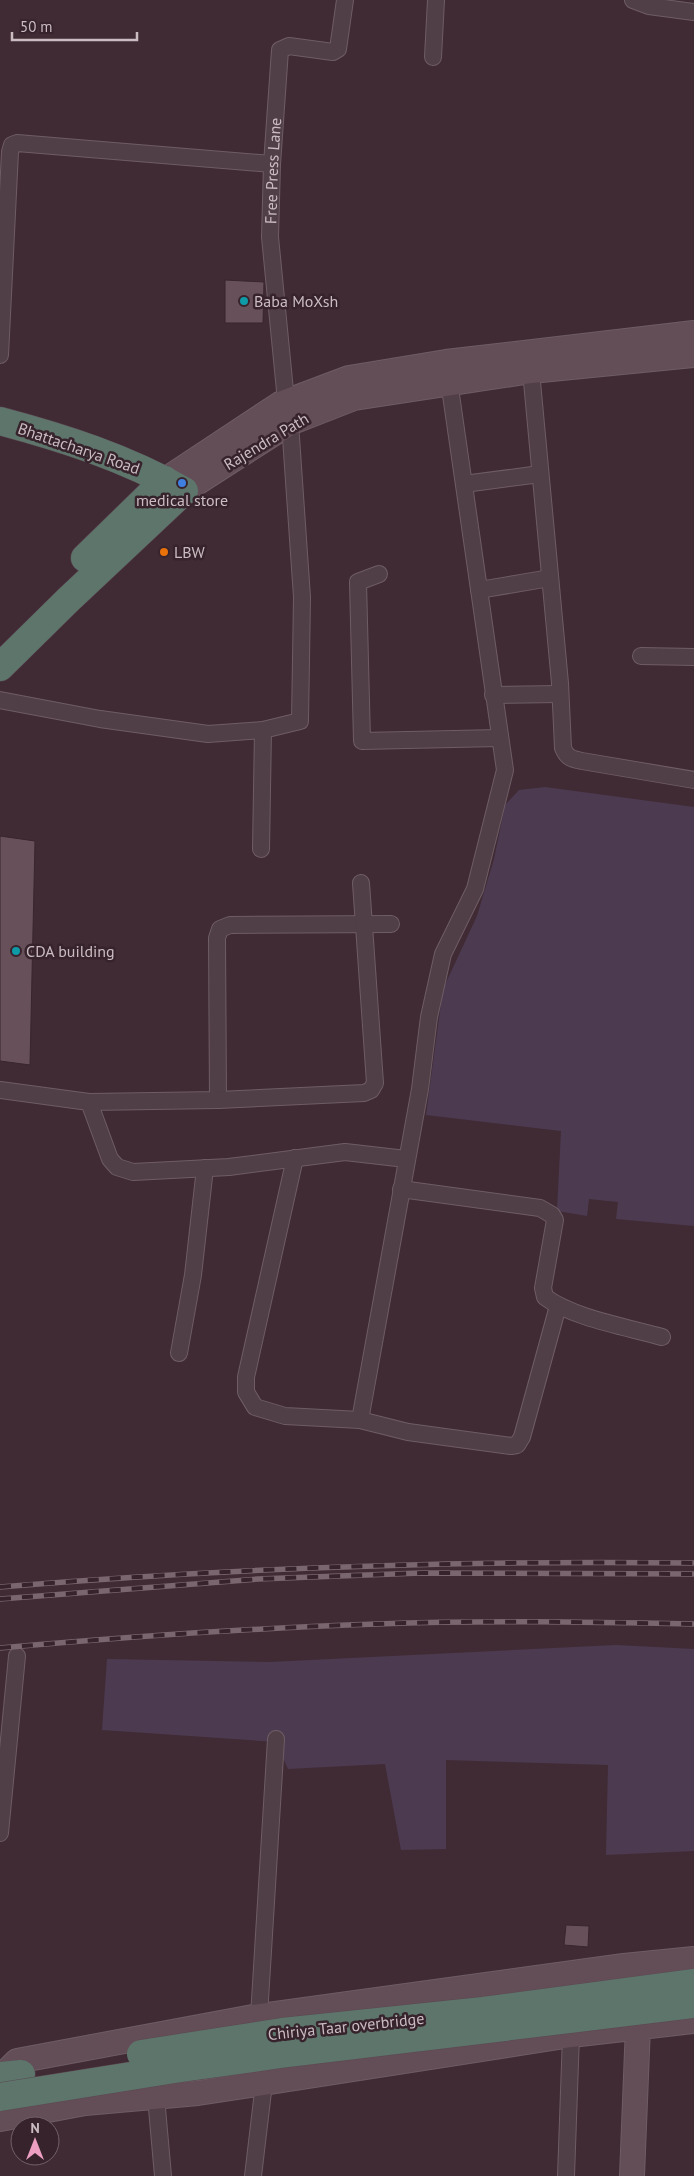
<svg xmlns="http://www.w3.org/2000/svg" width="694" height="2176" font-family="'PT Sans',sans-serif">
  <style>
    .green { fill: #4c3a50 }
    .building { fill: #67505a; stroke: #38252e }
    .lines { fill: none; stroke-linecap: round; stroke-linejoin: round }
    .street-casing { stroke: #6e5d65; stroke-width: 18 }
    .secondary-casing { stroke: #6e5d65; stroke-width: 26 }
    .highway-casing { stroke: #5b4952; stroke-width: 29 }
    .street { stroke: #513f47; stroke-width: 16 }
    .secondary { stroke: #634d57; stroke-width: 24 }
    .highway { stroke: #5d756b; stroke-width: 28 }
    .rail-casing { stroke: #7a666e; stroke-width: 5.5 }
    .rail { stroke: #36232c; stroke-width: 4; stroke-dasharray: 11; stroke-linecap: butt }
    .highway-bridge-casing { stroke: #5b4952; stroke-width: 29; stroke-linecap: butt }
    .highway-bridge { stroke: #5d756b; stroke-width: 28 }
    .culture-dot { fill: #0f9aa8; stroke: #36232c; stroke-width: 2 }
    .shop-dot { fill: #3f7fe0; stroke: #36232c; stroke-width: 2 }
    .food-dot { fill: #e8710a; stroke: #36232c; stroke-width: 2 }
    .labels { text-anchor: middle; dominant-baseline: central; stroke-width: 5; stroke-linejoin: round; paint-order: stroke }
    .street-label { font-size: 16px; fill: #cbbcc2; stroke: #36232c }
    .poi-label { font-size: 16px; fill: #cbbcc2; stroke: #36232c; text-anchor: start }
  </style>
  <rect width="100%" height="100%" fill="#402b35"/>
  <path class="green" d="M545 787 694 807V1226L616 1219 618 1202 589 1199 587 1216 557 1211 561 1131 426 1115 443 989 477 916 494 859 505 805 519 790Z
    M616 1645 694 1649V1851L606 1855 608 1765 446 1760V1849L401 1850 385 1764 288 1769 276 1742 102 1730 107 1659 270 1662Z"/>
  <path class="building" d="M225 280 264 282 263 323H225Z
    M0 836 35 841 30 1065 0 1061Z
    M566 1925 589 1926 588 1947 564 1945Z"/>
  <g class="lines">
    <g class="street-casing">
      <g id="street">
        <path d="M633 0 649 6 694 12"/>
        <path d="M433 57 436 0"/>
        <path d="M0 355 10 152 12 145 17 143 272 164"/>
        <path d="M531 371 560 683 563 748C567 758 572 759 582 761L694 780"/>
        <path id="s1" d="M286 401 270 237 272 164 280 50 289 46 333 52 338 49 345 0"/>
        <path d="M464 484 540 474"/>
        <path d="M379 574 358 582 362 741 499 738"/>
        <path d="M479 590 550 578"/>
        <path d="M641 656 694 657"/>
        <path d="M493 695 560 694"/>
        <path d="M0 700 100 719 208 734 263 730 300 721 302 597 290 423"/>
        <path d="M261 849 263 730"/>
        <path d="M0 1090 89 1102 110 1159 117 1167 133 1172 229 1167 345 1152 406 1159"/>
        <path d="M218 1100 217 938 220 929 230 925 391 924"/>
        <path d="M89 1102 218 1100 364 1093 371 1090 375 1083 361 883"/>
        <path d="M295 1158 246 1377V1392L255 1407 285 1416 360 1420 408 1432 511 1446 517 1445 522 1437 558 1306"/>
        <path d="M401 1189 540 1208 552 1215 555 1220 543 1288 545 1297C573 1318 627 1327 662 1337"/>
        <path d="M179 1353 193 1275 205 1168"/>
        <path d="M360 1420 420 1089 429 1017 443 954 475 889 505 770 448 374"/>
        <path d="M0 1833 17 1656"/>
        <path d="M259 2016 276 1739"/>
        <path d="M156 2097 163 2176"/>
        <path d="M253 2176 264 2083"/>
        <path d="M566 2176 571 2035"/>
      </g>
    </g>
    <g class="secondary-casing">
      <path id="secondary" d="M165 480 280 404 349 378 446 362 694 333
        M184 491 290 423 354 398 531 371 694 355
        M2 2076 17 2061 253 2017 624 1966 694 1959
        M0 2119 85 2103 198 2093 571 2035 694 2021
        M632 2176 638 2026"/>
    </g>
    <g class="highway-casing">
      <path id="highway" d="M0 421C64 438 126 458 184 491L68 600 0 667
        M85 558 165 480
        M0 2076 21 2074"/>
    </g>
    <use href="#street" class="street"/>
    <use href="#secondary" class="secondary"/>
    <use href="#highway" class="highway"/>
    <g class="rail-casing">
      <path id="rail" d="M0 1587C231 1568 462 1560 694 1563
        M0 1599 258 1579 421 1573 694 1574
        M0 1648C125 1637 251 1628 377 1624 482 1620 588 1622 694 1624"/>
    </g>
    <use href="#rail" class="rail"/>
    <g class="highway-bridge-casing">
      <path id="highway-bridge" d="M141 2054 282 2032 483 2011 694 1983
        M0 2097 181 2068 281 2054 694 2004"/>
    </g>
    <use href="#highway-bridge" class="highway-bridge"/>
  </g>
  <g class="culture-dot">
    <circle cx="244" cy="301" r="5"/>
    <circle cx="16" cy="951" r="5"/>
  </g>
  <circle class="shop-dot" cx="182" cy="483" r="5"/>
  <circle class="food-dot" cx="164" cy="552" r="5"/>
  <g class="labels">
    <g class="street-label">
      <text stroke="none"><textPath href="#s1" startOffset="231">Free Press Lane</textPath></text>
      <text transform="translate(266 441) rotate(-31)">Rajendra Path</text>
      <text transform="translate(79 448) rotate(19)">Bhattacharya Road</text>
      <text transform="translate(346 2026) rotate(-6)">Chiriya Taar overbridge</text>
    </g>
    <g class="poi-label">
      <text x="254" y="301">Baba MoXsh</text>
      <text x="182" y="500" text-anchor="middle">medical store</text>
      <text x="174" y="552">LBW</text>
      <text x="26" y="951">CDA building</text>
    </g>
  </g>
  <g transform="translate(35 2141)"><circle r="24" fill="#36232c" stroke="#726068"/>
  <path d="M0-4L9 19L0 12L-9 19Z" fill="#ec9fc1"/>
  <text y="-8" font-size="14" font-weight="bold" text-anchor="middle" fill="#cbbcc2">N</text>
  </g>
  <path d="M12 32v8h125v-8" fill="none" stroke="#cbbcc2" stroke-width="2.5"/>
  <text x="20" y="32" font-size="15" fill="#cbbcc2" stroke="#36232c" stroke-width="4" paint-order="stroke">50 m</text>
</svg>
